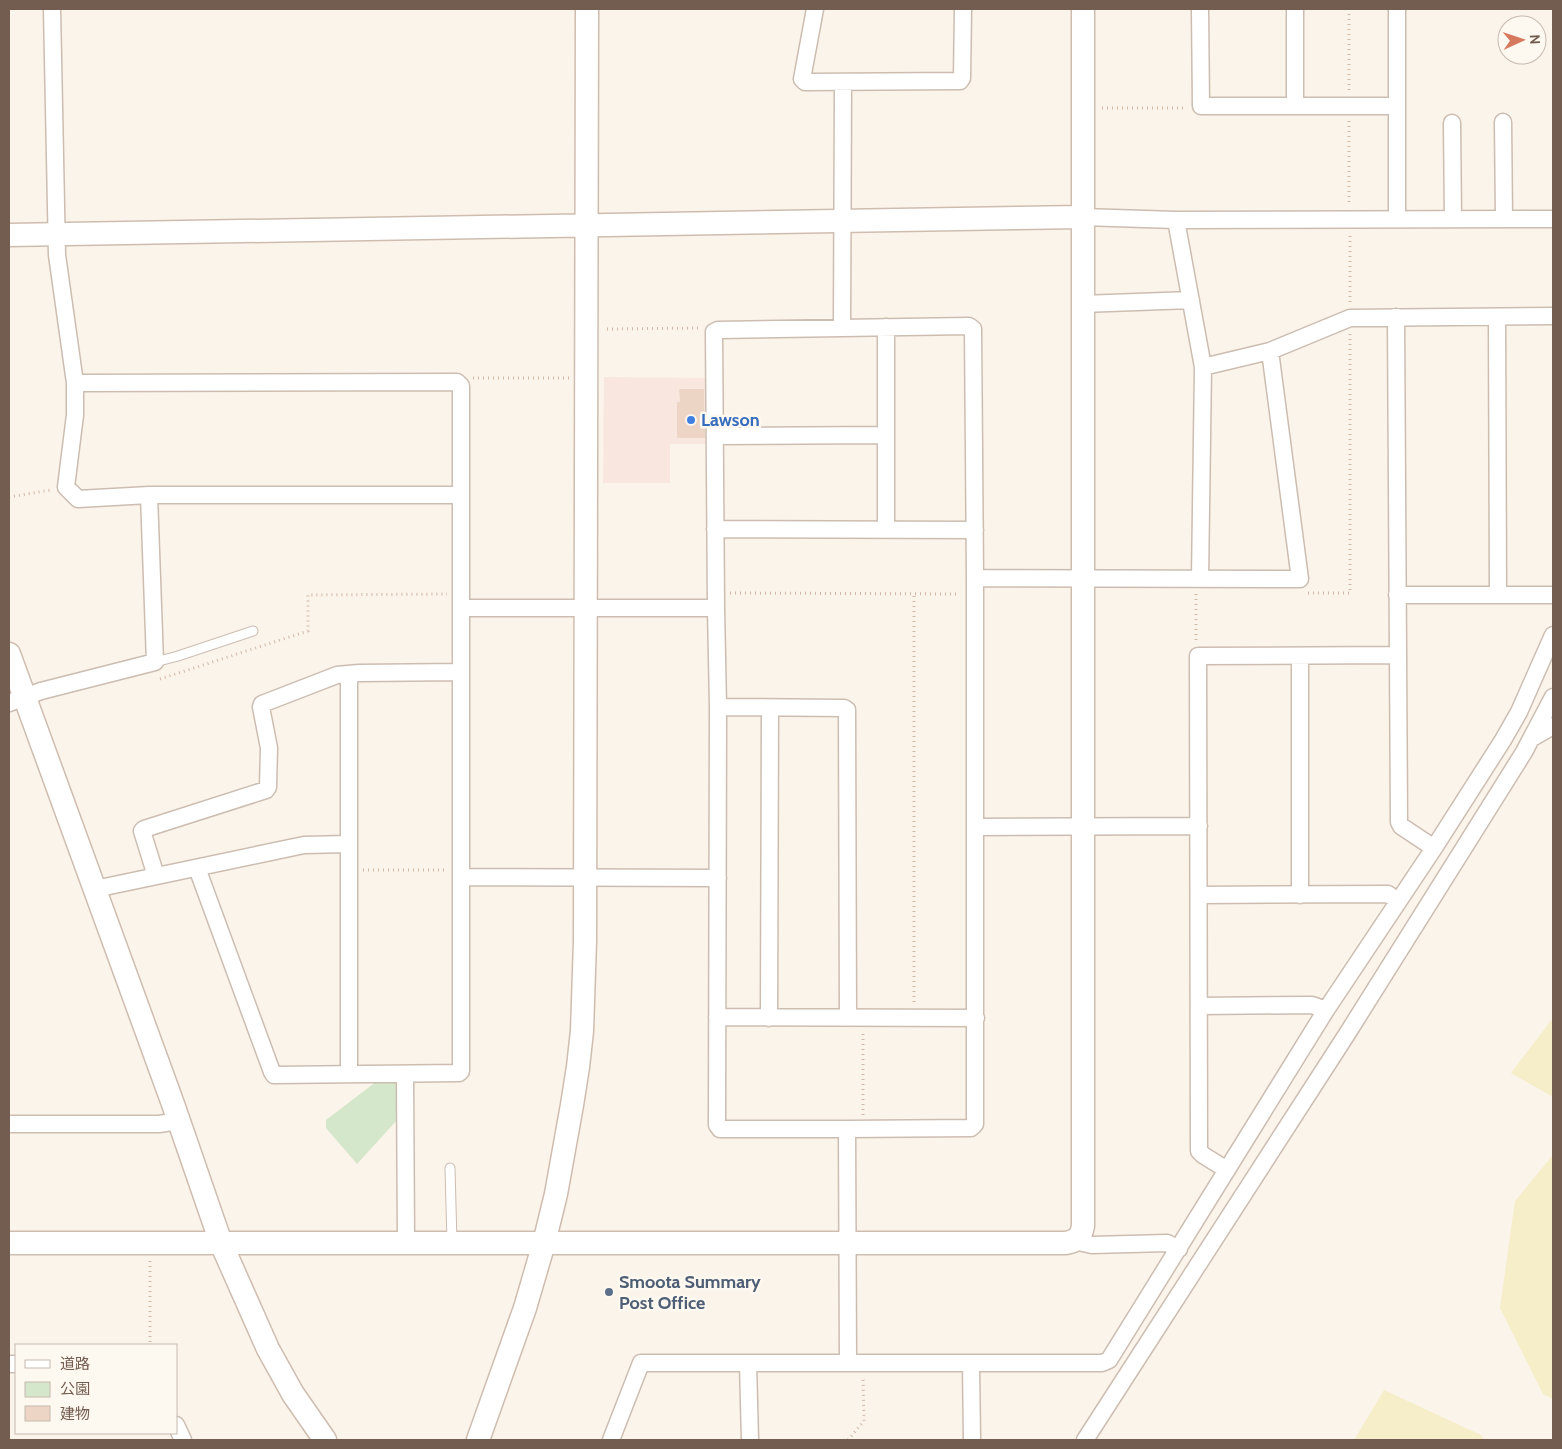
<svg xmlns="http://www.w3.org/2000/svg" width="1562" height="1449" font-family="Cabin,'Noto Sans JP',sans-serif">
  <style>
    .commercial { fill: #f9e7df }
    .green { fill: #d5e7ca }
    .sand { fill: #f6edc9 }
    .building { fill: #edd5c5 }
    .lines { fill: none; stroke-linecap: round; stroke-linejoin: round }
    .lane-casing { stroke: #ccbdb1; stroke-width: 11 }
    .street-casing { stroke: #ccbdb1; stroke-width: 19 }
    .secondary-casing { stroke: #cebdaf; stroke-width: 25 }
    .path { stroke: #d2b9a7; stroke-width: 3; stroke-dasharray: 1 4; stroke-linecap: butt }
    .lane { stroke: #fff; stroke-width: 9 }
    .street { stroke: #fff; stroke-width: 16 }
    .secondary { stroke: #fff; stroke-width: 22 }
    .shop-dot { fill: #3f7fe0; stroke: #fdf8f0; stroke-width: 2 }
    .service-dot { fill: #5c6f8a; stroke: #fdf8f0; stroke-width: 2 }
    .labels { text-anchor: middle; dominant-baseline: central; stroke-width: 5; stroke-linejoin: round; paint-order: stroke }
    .shop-label { font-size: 18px; font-weight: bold; fill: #366cbe; stroke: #fdf8f0; text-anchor: start }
    .service-label { font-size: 18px; font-weight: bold; fill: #4e5e75; stroke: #fdf8f0; text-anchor: start }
  </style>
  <rect width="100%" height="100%" fill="#fbf4ea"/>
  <path class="commercial" d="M604 377 708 378V444H670V483H603Z"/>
  <path class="green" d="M377 1081H392L398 1086V1119L357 1164 326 1128V1120Z"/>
  <path class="sand" d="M1553 1018V1097L1511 1073Z
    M1553 1155V1399L1543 1394 1500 1308 1515 1201Z
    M1384 1390 1481 1435 1484 1440H1354Z"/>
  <path class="building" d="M679 389H704L705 438H677V402H680Z"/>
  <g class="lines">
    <g class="lane-casing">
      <path id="lane" d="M155 662 178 656 253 631
        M450 1168 452 1243"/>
    </g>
    <g class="street-casing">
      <path id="street" d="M52 9 57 255 75 383V415L66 487 78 499 149 495H461
        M815 9 802 79 805 82 960 81 962 78 963 9
        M1200 9 1201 106H1397
        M1397 9V219
        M1295 106V9
        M1503 122 1504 219
        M1452 123 1453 219
        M1082 217 1176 220 1553 219
        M1176 220 1203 367 1200 579
        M1082 304 1191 300
        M1396 317 1399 822 1401 826 1434 848
        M1497 317 1498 594
        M886 327V530
        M842 328 843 83
        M1203 367 1270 351 1350 318 1553 316
        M75 383 457 382 461 386V1071L459 1073 274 1075 272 1072 197 868
        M715 436 886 435
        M715 529 975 530
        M1397 595H1553
        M462 608H716
        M349 674V1074
        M9 703 41 691 155 662 149 495
        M718 707 844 708 847 710 848 1018
        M1532 738 1553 726
        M976 827 1199 826
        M156 876 142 831 144 829 266 790 268 787 269 748 261 707 262 704 337 675 359 673 461 672
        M462 877 718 878
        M95 889 304 845 349 844
        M1199 895 1388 894 1398 901
        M1300 895V656
        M1200 1006 1312 1005 1326 1010
        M717 1017 976 1018
        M769 1018 770 708
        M405 1074 406 1243
        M9 1124H159L179 1121
        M847 1129 971 1128 975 1124V578
        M1227 1170 1203 1155 1199 1151 1198 656 1397 655
        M1077 1239 1083 1243 1092 1245 1167 1243 1179 1249
        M848 1363 847 1129H720L717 1125 718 707 716 608 714 332 718 330 969 326 973 329 975 578 1300 579 1270 351
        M9 1364H16
        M748 1364 750 1440
        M971 1364 972 1440
        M176 1425 183 1440
        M611 1440 641 1363H1102L1109 1360 1326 1010 1434 848 1503 740 1519 712 1553 635
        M1085 1440 1347 1034 1467 843 1524 752 1553 697"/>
    </g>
    <g class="secondary-casing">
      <path id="secondary" d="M9 235 1082 217
        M9 654 173 1104 221 1243 268 1349 293 1394 325 1440
        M9 1243H1066C1077 1241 1081 1237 1083 1226V9
        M478 1440 525 1308 544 1243 556 1194 572 1105 578 1067 582 1031 585 941 587 9"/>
    </g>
    <path class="path" d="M1349 90V9
      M1102 108H1185
      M1349 121V205
      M1350 302V234
      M607 329 701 328
      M473 378H569
      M9 497 51 490
      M730 593 959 594
      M1308 593H1350V334
      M1196 594V641
      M160 679 308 631V595L447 594
      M363 870H447
      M914 1002V594
      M863 1115V1034
      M150 1261V1345
      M848 1440 864 1421 863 1377"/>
    <use href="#lane" class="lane"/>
    <use href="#street" class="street"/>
    <use href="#secondary" class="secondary"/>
  </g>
  <circle class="shop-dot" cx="691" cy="420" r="5"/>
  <circle class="service-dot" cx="609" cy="1292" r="5"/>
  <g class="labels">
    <g class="shop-label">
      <text x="701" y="420">Lawson</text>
    </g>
    <g class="service-label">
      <text x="619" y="1282">Smoota Summary<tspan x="619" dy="21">Post Office</tspan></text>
    </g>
  </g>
  <rect width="1562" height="1449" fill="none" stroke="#735d50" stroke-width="20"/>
  <rect x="15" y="1344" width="162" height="90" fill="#fdf8f0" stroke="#c6bab0"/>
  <rect x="25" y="1360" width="25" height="8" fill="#ffffff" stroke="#c6bab0"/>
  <text x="60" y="1369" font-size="15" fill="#735d50">道路</text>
  <rect x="25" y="1382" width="25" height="15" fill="#d5e7ca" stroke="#c6bab0"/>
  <text x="60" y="1394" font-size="15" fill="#735d50">公園</text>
  <rect x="25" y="1406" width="25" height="15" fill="#edd5c5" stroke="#c6bab0"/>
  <text x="60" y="1419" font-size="15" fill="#735d50">建物</text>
  <g transform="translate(1522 40) rotate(87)"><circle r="24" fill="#fdf8f0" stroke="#c6bab0"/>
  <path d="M0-4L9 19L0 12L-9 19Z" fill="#d7795d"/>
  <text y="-8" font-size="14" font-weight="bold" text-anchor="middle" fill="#735d50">N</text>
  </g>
</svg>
